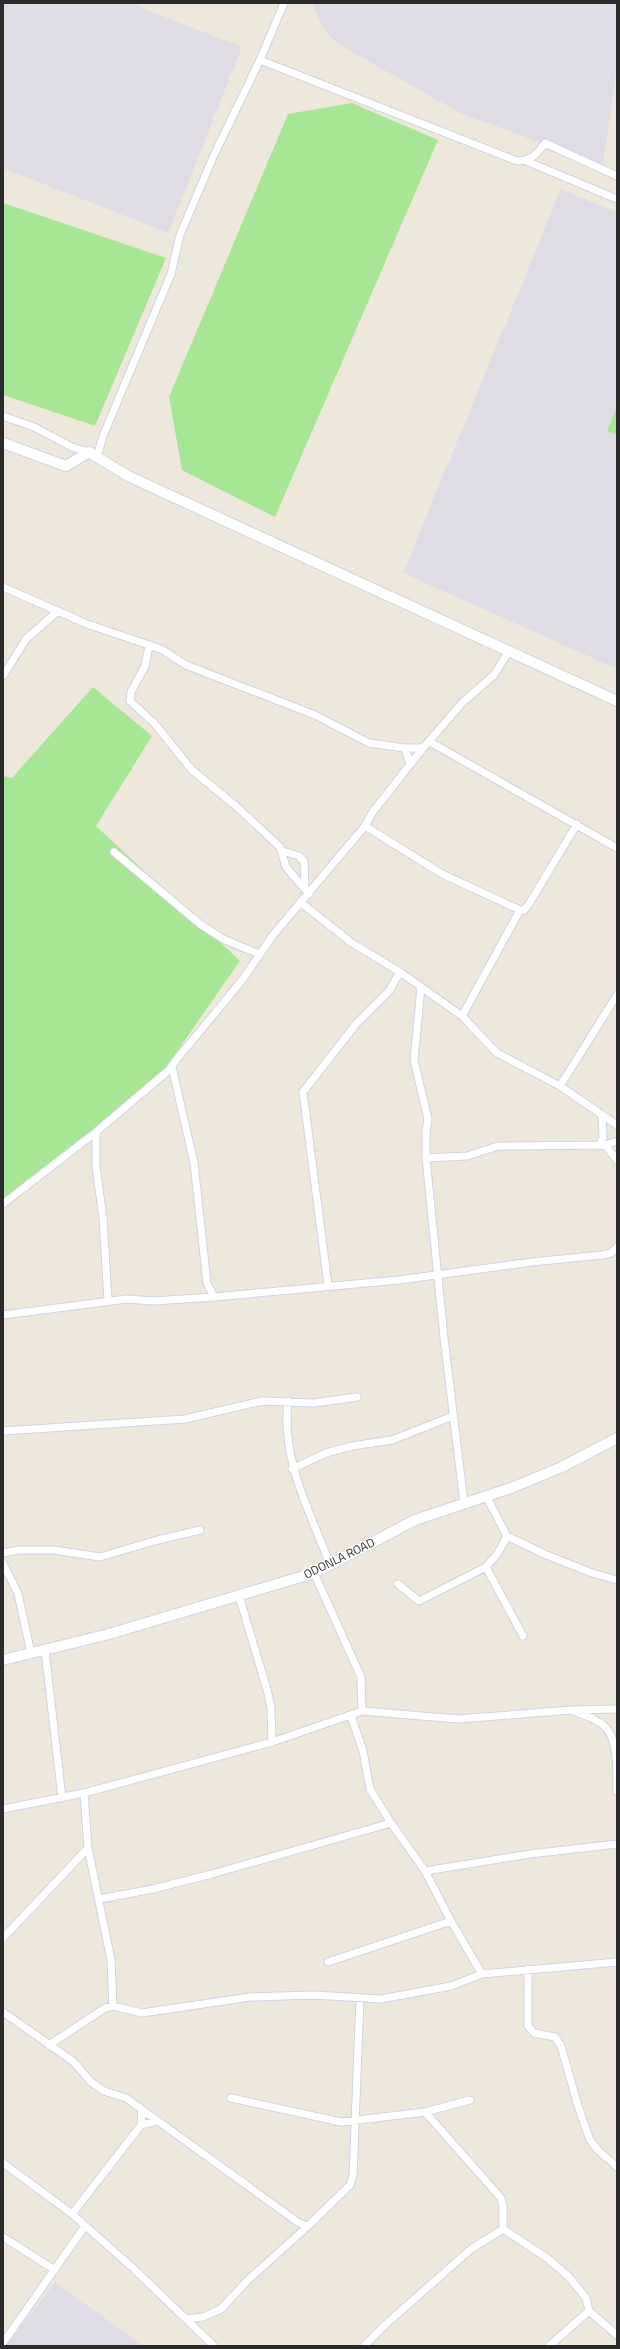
<svg xmlns="http://www.w3.org/2000/svg" width="620" height="2349" font-family="'Titillium Web',sans-serif">
  <style>
    .industrial { fill: #e0dce5 }
    .green { fill: #a6e695 }
    .lines { fill: none; stroke-linecap: round; stroke-linejoin: round }
    .street-casing { stroke: #d1d2e4; stroke-width: 9 }
    .secondary-casing { stroke: #d1d2e4; stroke-width: 12 }
    .street { stroke: #fff; stroke-width: 7 }
    .secondary { stroke: #fff; stroke-width: 10 }
    .labels { text-anchor: middle; dominant-baseline: central; stroke-width: 3; stroke-linejoin: round; paint-order: stroke }
    .street-label { font-size: 12px; fill: #2a2a2a; stroke: #fff }
  </style>
  <rect width="100%" height="100%" fill="#ede8db"/>
  <path class="industrial" d="M3 3H130L242 47 168 233 3 168Z
    M312 3H617V66L603 165 462 114 338 44 323 28Z
    M561 189 617 213V406L607 431 617 435V669L403 573Z
    M55 2282 143 2346H6Z"/>
  <path class="green" d="M352 103 438 140 275 517 182 470 169 397 288 114Z
    M3 203 166 258 95 426 3 395Z
    M617 406V435L607 431Z
    M93 687 152 736 96 826 240 961 166 1067 64 1158 3 1208V776L12 778Z"/>
  <g class="lines">
    <g class="street-casing">
      <path id="street" d="M284 3 260 60 517 161C531 161 537 154 545 143L617 176
        M526 161 617 199
        M3 416 34 427 72 447 89 452
        M97 457 103 436 171 274 180 235 214 155 260 60
        M3 587 87 624 161 649 186 665 315 715 369 743 405 748H423
        M149 646 145 666 131 692 130 701 154 723 192 770 236 806 280 847 286 867 309 894
        M3 676 26 639 58 611
        M430 742 617 848
        M405 748 410 764
        M365 826 442 874 520 910H524L529 904 577 824
        M282 851 299 856 304 861 305 889
        M114 852 200 924 223 939 259 954
        M300 902 352 943 400 972 462 1016 497 1053 560 1086 617 1125
        M421 987 414 1060 428 1119 426 1132V1158L444 1338 464 1503
        M462 1016 520 910
        M172 1067 194 1163 207 1283 214 1297
        M560 1086 617 995
        M96 1132V1167L103 1218 108 1301
        M600 1145 603 1137 602 1116
        M605 1145 617 1160
        M426 1158 467 1156 498 1146 605 1145 617 1141
        M3 1204 96 1132 169 1070 177 1059 243 979 273 935 365 826 372 813 423 748 463 702 494 675 509 651
        M328 1285 303 1092 356 1024 389 991 400 972
        M3 1315 127 1299 153 1301 214 1297 399 1280 532 1262 602 1255 611 1253 617 1247
        M288 1401C281 1461 310 1511 330 1565
        M3 1431 185 1419 262 1401 314 1403 357 1397
        M292 1469 326 1453 352 1446 392 1440 453 1416
        M486 1496 507 1536 544 1554 592 1573 617 1580
        M507 1536 498 1553 486 1567 523 1636
        M3 1553 18 1550H54L100 1557 154 1541 200 1530
        M3 1563 18 1594 31 1653
        M314 1573 361 1677 362 1711
        M398 1584 419 1601 486 1567
        M239 1596 268 1693 271 1708 272 1742
        M45 1650 62 1798
        M574 1711C583 1715 594 1718 602 1724 620 1738 616 1771 617 1791
        M351 1716 363 1751 370 1789 391 1823 425 1871 451 1921 482 1974
        M84 1793 88 1848 111 1960 113 2006
        M3 1809 84 1793 272 1742 362 1711 458 1719 572 1710 617 1709
        M425 1871 530 1854 617 1844
        M100 1899 153 1889 212 1874 391 1823
        M3 1938 88 1848
        M328 1962 451 1921
        M528 1969V2026L534 2033 555 2037 561 2046 578 2106 590 2140 598 2150 617 2167
        M3 2012 74 2062 91 2082 104 2091 126 2098 299 2223 308 2226 350 2185 353 2176 360 1998
        M49 2045 105 2008 113 2006 142 2013 250 1997 314 1995 381 1999 451 1986 482 1974 617 1962
        M231 2098 341 2122 425 2112 470 2100
        M425 2112 501 2198 503 2206V2229
        M141 2125 157 2121
        M3 2163 72 2214 134 2269 214 2346
        M72 2214 141 2125 142 2111
        M3 2237 55 2270
        M187 2319 203 2317 221 2309 248 2280 308 2226
        M3 2343 85 2226
        M364 2346 385 2325 471 2249 503 2229 547 2258 569 2277 586 2298 589 2311 617 2335
        M549 2346 589 2311"/>
    </g>
    <g class="secondary-casing">
      <path id="secondary" d="M3 443 66 466 89 452 128 476 617 701
        M3 1660 109 1634 314 1573 415 1520 511 1488 562 1467 617 1438"/>
    </g>
    <use href="#street" class="street"/>
    <use href="#secondary" class="secondary"/>
  </g>
  <g class="labels">
    <g class="street-label">
      <text transform="translate(339 1558) rotate(-26)">ODONLA ROAD</text>
    </g>
  </g>
  <rect width="620" height="2349" fill="none" stroke="#2a2a2a" stroke-width="8"/>
</svg>
